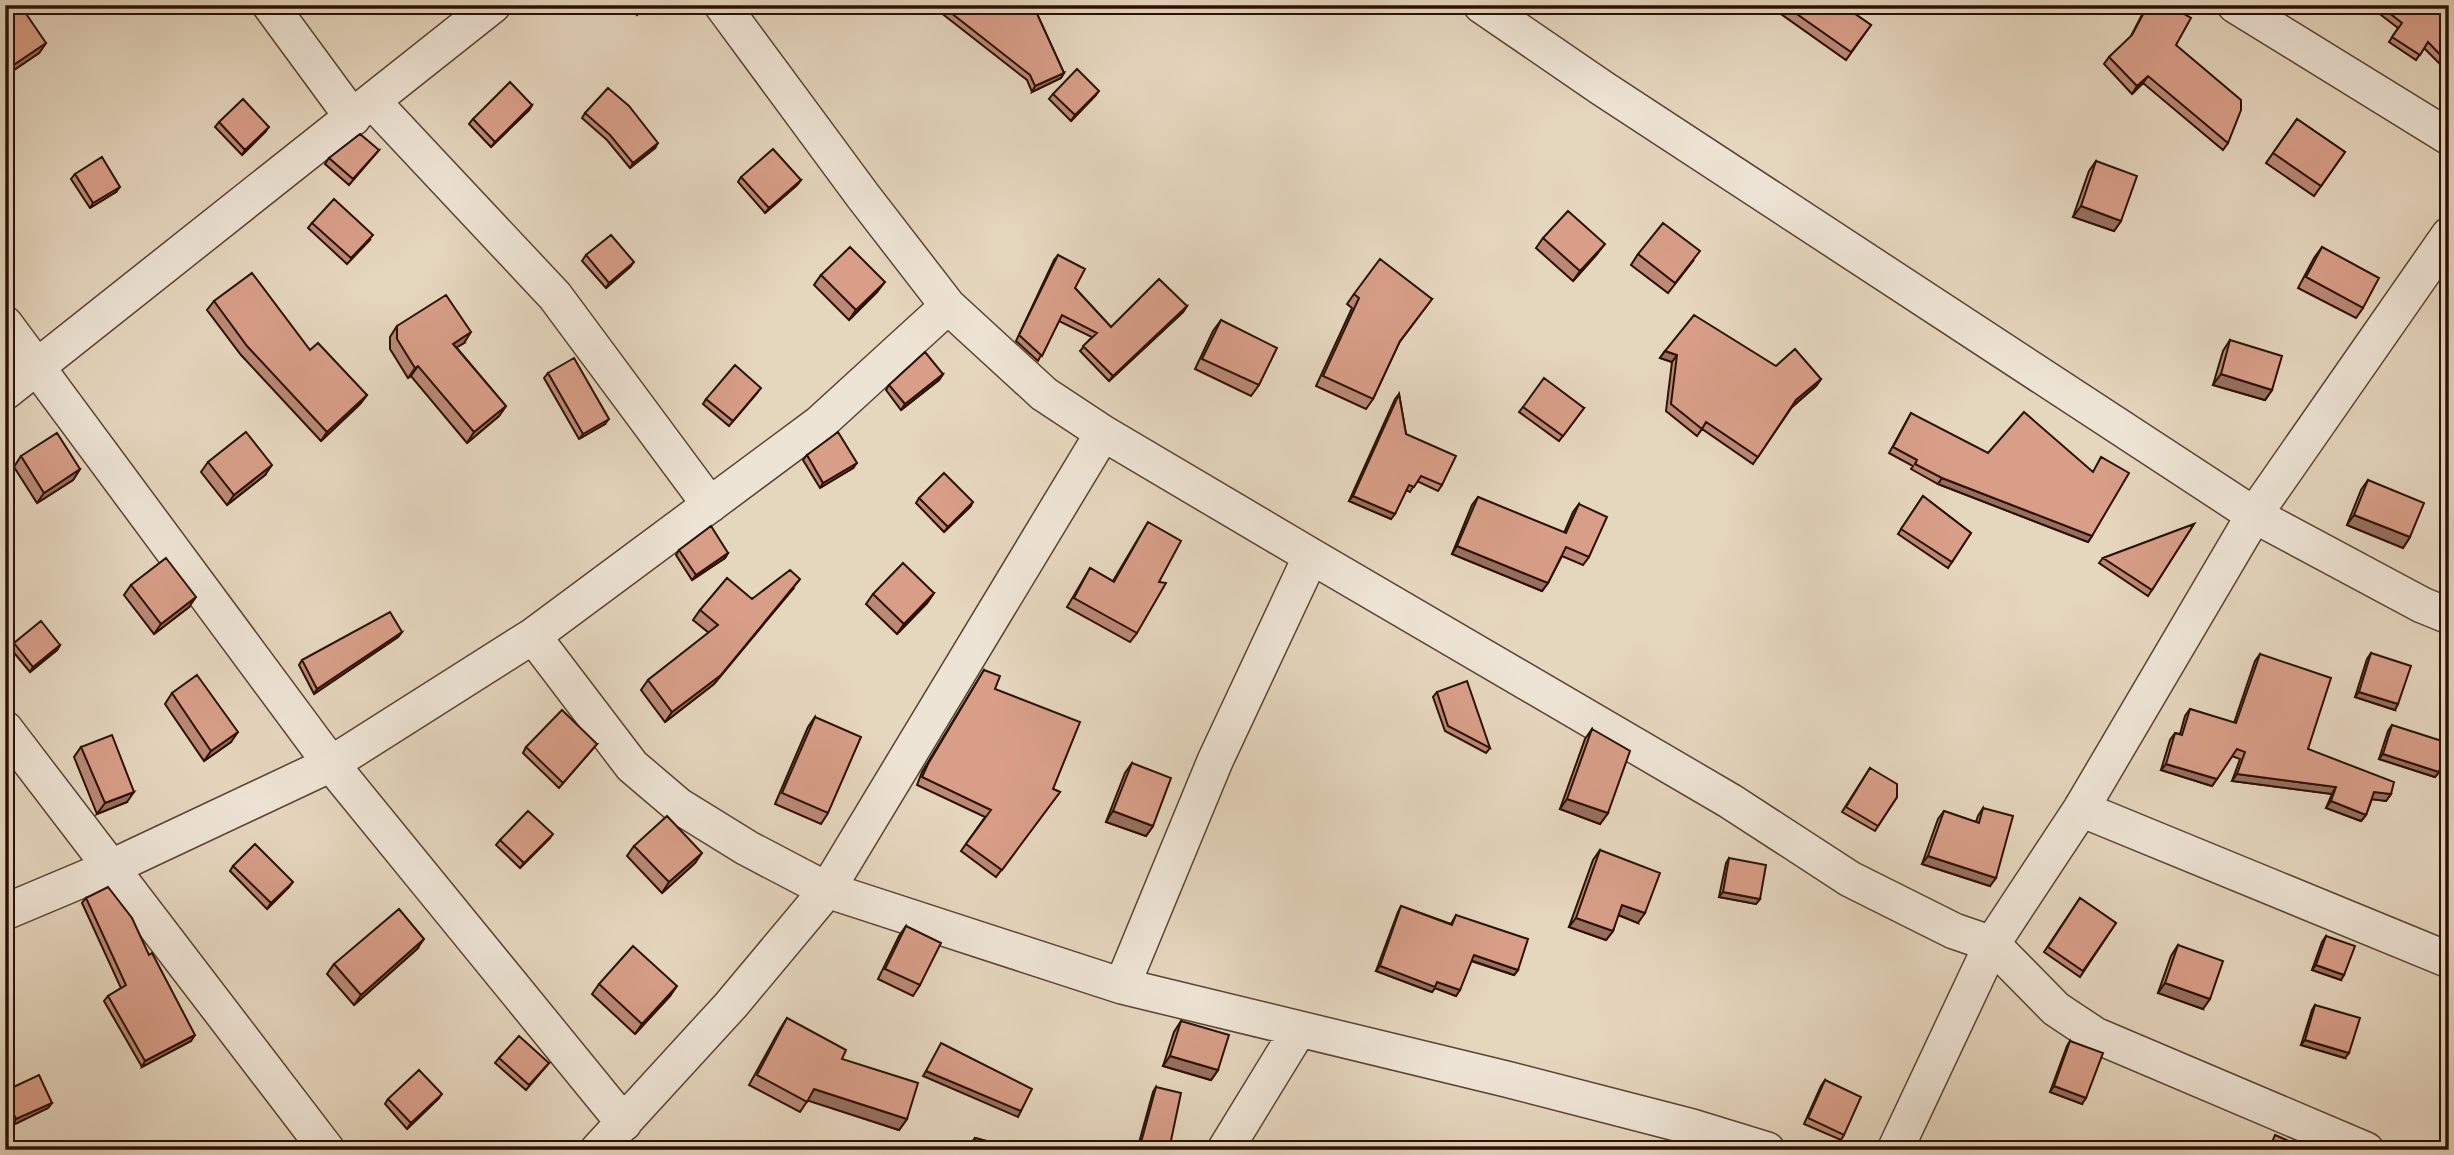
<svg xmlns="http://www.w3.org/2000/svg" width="2454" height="1155" font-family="'Old Standard TT',serif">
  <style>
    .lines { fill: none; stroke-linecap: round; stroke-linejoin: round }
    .minor-casing { stroke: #5a4233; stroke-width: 38 }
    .minor { stroke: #eee4d5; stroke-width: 35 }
    .wall { fill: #ba8875; stroke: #2c1105; stroke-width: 2 }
    .shaded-wall { fill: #976f5f; stroke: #2c1105; stroke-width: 2 }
    .building { fill: #d89e88; stroke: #2c1105; stroke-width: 2 }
  </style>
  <rect width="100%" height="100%" fill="#e5d6be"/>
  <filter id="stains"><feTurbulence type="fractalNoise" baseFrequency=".00286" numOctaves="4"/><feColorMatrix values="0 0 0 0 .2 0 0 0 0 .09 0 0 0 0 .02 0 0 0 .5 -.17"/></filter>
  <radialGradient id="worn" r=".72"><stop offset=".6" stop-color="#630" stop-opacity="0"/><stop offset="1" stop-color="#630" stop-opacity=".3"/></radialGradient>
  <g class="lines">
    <g class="minor-casing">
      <path id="minor" d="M270 5 353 118
        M722 5 863 196 948 306 1044 394 1103 433 1311 556 1730 801 1850 879 1954 931 1992 944 2056 1009 2095 1035 2366 1150
        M1481 5 1602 88 2254 515 2422 605 2449 616
        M2235 5 2449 137
        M373 102 555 296 710 505
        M5 324 331 764 624 1123
        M5 392 493 5
        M533 636 632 766 679 806 747 848 827 890 1122 986 1506 1079 1692 1127 1767 1150
        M5 729 327 1150
        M2081 809 2449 960
        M5 912 112 867 331 764 533 636 820 423 948 306
        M1122 986 1215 761 1311 556
        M598 1150 731 1005 827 890 1103 433
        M1225 1150 1299 1029
        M1895 1150 1992 944 2081 809 2254 515 2449 235"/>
    </g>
    <use href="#minor" class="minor"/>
  </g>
  <path class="wall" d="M627 5H648L637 15Z
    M931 5H1033L1064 73 1061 78 1032 92 1027 80Z
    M1768 5H1842L1871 25 1846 60Z
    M2065 5H2079L2074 11Z
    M2147 5H2168L2176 45 2228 143 2223 150 2143 83 2132 94 2104 64 2109 57 2130 38Z
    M2368 5H2449V73L2424 48 2416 60 2389 42 2398 28Z
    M5 14 46 43 39 53 5 76Z
    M1053 94 1095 96 1071 121 1049 99Z
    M532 105 529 110 491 147 469 124 473 119Z
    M585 113 655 148 630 168 607 140 582 118Z
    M2297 119 2345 152 2314 196 2266 163Z
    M219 122 265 132 242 155 215 127Z
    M379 150 349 185 325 164 329 158Z
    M2096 161 2121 221 2114 231 2073 217 2089 171Z
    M75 174 116 192 90 208 71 179Z
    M741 177 801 180 797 185 765 213 738 182Z
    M312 223 370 240 347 264 308 228Z
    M1543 238 1597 254 1573 281 1536 248Z
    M2322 247 2363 308 2356 318 2298 288 2314 258Z
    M1638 254 1693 261 1668 293 1631 265Z
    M586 255 630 267 606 288 582 261Z
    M1058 255 1075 288 1111 327 1187 306 1183 312 1109 381 1080 351 1092 337 1059 321 1038 361 1016 341 1054 260Z
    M821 275 877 292 849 320 814 285Z
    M1354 294 1432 299 1399 343 1373 399 1366 409 1316 386 1352 308 1347 304Z
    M214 301 367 395 360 404 321 441 241 355 207 310Z
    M1221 320 1259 385 1251 396 1195 369 1213 331Z
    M397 326 464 343 456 347 506 406 499 416 467 443 411 376 408 378 390 349V337Z
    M2230 340 2272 390 2265 400 2213 385 2223 351Z
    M1665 351 1776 366 1821 379 1816 386 1792 407 1753 464 1702 429 1697 436 1666 411 1672 362 1660 358Z
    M548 373 605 424 579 439 544 378Z
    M943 374 939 380 901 410 886 390 889 385Z
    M757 393 729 426 703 404 706 399Z
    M1399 394 1406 434 1442 485 1438 491 1417 481 1410 492 1406 490 1391 519 1349 501 1395 399Z
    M1523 407 1584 408 1559 441 1519 412Z
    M1911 413 2092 536 2088 542 1938 484 1911 469 1913 466 1889 453Z
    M807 455 853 468 820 488 803 460Z
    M21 456 80 469 73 480 37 503 14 467Z
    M208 462 265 475 227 505 201 472Z
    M2368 480 2410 537 2403 548 2347 525 2361 490Z
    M1923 496 1971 533 1948 568 1898 534Z
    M1478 497 1564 533 1573 512 1579 504 1589 557 1583 565 1562 556 1548 583 1542 591 1452 554 1472 505Z
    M919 498 970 507 944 532 916 503Z
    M1148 522 1137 633 1130 642 1067 607 1090 568 1113 581Z
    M2194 524 2148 596 2099 563 2103 558Z
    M679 550 728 553 725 558 692 580 676 555Z
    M131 585 189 607 154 634 124 595Z
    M793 589 714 684 665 722 641 690 648 680 709 633 693 620 700 610Z
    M934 593 927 603 897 634 866 604 873 594Z
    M402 632 398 637 314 694 299 665 302 660Z
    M14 643 60 645 57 650 30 672 10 648Z
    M2371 653 2395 710 2355 697 2367 659Z
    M2260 654 2308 749 2391 794 2386 801 2372 799 2366 815 2361 821 2326 808 2332 794 2232 781 2240 759 2232 756 2212 786 2161 770 2170 740 2175 733 2180 734 2185 716 2190 709 2234 723 2255 661Z
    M984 670 1053 789 1060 792 996 877 961 851 985 817 917 785 922 772Z
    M1437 692 1490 748 1486 753 1445 731 1433 697Z
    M172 693 231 742 204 761 165 704Z
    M815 717 828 813 821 824 775 804 808 727Z
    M2392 725 2439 772 2435 777 2379 759 2388 731Z
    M1592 729 1608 813 1600 824 1560 809 1585 739Z
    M597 744 559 788 523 753 526 747Z
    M81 747 127 802 97 814 74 757Z
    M1132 763 1153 826 1146 836 1106 822 1125 773Z
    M1870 768 1897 797 1875 831 1842 812Z
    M1983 808 1990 886 1922 864 1938 819 1944 811 1976 822 1978 816Z
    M549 839 520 868 496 845 500 840Z
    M634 846 695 863 662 893 627 856Z
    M1600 850 1638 923 1618 915 1613 931 1606 940 1569 927 1593 860Z
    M1729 858 1760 899 1756 904 1719 897 1726 863Z
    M233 866 289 887 267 909 230 871Z
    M86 898 191 1041 142 1067 104 1001 108 996 121 988 82 903Z
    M2080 898 2116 923 2080 977 2044 952Z
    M1401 906 1451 924 1456 915 1518 970 1514 975 1471 961 1456 996 1435 988 1432 992 1376 971 1398 912Z
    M906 926 920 985 913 996 878 979 899 936Z
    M2326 936 2341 980 2312 970 2322 942Z
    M2178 945 2203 1009 2158 993 2171 956Z
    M417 949 354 1005 327 974 334 964Z
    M599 984 670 996 635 1034 592 994Z
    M2315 1005 2345 1058 2301 1045 2312 1010Z
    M787 1018 842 1059 907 1119 899 1130 808 1100 800 1112 749 1085 780 1029Z
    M1181 1021 1218 1070 1211 1080 1163 1066 1174 1032Z
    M2070 1041 2082 1104 2050 1092 2067 1046Z
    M499 1058 549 1063 526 1090 495 1063Z
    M1825 1080 1844 1135 1841 1140 1804 1124 1821 1086Z
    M1156 1087 1169 1150H1137L1153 1092Z
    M5 1091 52 1103 48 1108 13 1125 5 1109Z
    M388 1099H438L407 1129 385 1104Z
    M975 1138 1021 1150H969L971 1143Z"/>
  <path class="shaded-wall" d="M46 43 39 53 5 76 12 66Z
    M1064 73 1061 78 1032 92 1035 86Z
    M2148 76 2143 83 2132 94 2137 86Z
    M1099 91 1095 96 1071 121 1075 115Z
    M532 105 529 110 491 147 495 142Z
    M269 127 265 132 242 155 245 150Z
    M658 143 655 148 630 168 633 163Z
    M801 180 797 185 765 213 769 208Z
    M120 187 116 192 90 208 93 203Z
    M2081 206 2121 221 2114 231 2073 217Z
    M1605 244 1597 254 1573 281 1580 271Z
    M634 262 630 267 606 288 609 283Z
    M885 282 877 292 849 320 856 310Z
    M1187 306 1183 312 1109 381 1113 376Z
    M471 332 464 343 446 354 453 344Z
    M1665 351 1677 355 1672 362 1660 358Z
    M418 366 411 376 408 378 415 368Z
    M943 374 939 380 901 410 905 404Z
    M2221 374 2272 390 2265 400 2213 385Z
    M1821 379 1816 386 1792 407 1796 400Z
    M367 395 360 404 321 441 327 432Z
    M506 406 499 416 467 443 474 432Z
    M609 419 605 424 579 439 583 434Z
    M857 463 853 468 820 488 823 483Z
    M272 465 265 475 227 505 234 495Z
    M80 469 73 480 37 503 44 493Z
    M1942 478 2092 536 2088 542 1938 484Z
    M1353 496 1395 514 1391 519 1349 501Z
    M973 502 970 507 944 532 948 527Z
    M2354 515 2410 537 2403 548 2347 525Z
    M1457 546 1548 583 1542 591 1452 554Z
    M728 553 725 558 692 580 696 575Z
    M800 579 714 684 665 722 672 712Z
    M934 593 927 603 897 634 904 624Z
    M196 597 189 607 154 634 161 624Z
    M402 632 398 637 314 694 317 689Z
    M60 645 57 650 30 672 33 667Z
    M2359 692 2398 704 2395 710 2355 697Z
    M238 732 231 742 204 761 211 751Z
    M2383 754 2439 772 2435 777 2379 759Z
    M2166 764 2217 779 2212 786 2161 770Z
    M2237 774 2336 787 2332 794 2232 781Z
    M134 792 127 802 97 814 105 803Z
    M2374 792 2391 794 2386 801 2370 799Z
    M1567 799 1608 813 1600 824 1560 809Z
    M2331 801 2366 815 2361 821 2326 808Z
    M1113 811 1153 826 1146 836 1106 822Z
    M553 834 549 839 520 868 524 863Z
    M702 853 695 863 662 893 669 882Z
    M1928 856 1996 878 1990 886 1922 864Z
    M293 882 289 887 267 909 271 903Z
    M1723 892 1760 899 1756 904 1719 897Z
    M1622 905 1645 913 1638 923 1616 914Z
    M1576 918 1613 931 1606 940 1569 927Z
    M424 939 417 949 354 1005 361 995Z
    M1474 955 1518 970 1514 975 1470 960Z
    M2316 965 2344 975 2341 980 2312 970Z
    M1380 966 1437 982 1460 990 1456 996 1435 988 1432 992 1376 971Z
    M2165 983 2210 999 2203 1009 2158 993Z
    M677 986 670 996 635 1034 642 1024Z
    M195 1035 191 1041 142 1067 145 1061Z
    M2305 1040 2349 1053 2345 1058 2301 1045Z
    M1170 1056 1218 1070 1211 1080 1163 1066Z
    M926 1071 1021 1111 1018 1117 923 1076Z
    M2054 1086 2086 1098 2082 1104 2050 1092Z
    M814 1089 907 1119 899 1130 806 1100Z
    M442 1094 438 1099 407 1129 411 1123Z
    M52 1103 48 1108 13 1125 16 1119Z"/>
  <path class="building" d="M18 5H20L46 43 12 66 5 56V14Z
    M636 5H646L640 10Z
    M941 5H1033L1064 73 1035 86 1030 75Z
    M1784 5H1842L1871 25 1851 52Z
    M2148 5H2168L2191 18 2176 45 2241 100V110L2228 143 2148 76 2137 86 2109 57 2132 35Z
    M2379 5H2449V64L2428 42 2420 55 2392 37 2402 23Z
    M1077 69 1099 91 1075 115 1053 94Z
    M510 82 532 105 495 142 473 119Z
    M608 88 629 106 658 143 633 163 610 135 585 113Z
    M243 99 269 127 245 150 219 122Z
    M2297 119 2345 152 2321 186 2273 153Z
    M360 134 379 150 353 179 329 158Z
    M773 149 801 180 769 208 741 177Z
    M102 157 120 187 93 203 75 174Z
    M2096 161 2137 176 2121 221 2081 206Z
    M334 199 373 235 351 258 312 223Z
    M1568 211 1605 244 1580 271 1543 238Z
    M1663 223 1700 251 1675 283 1638 254Z
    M611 235 634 262 609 283 586 255Z
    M850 247 885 282 856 310 821 275Z
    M2322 247 2379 278 2363 308 2306 277Z
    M1058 255 1085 269 1075 288 1111 327 1159 279 1187 306 1113 376 1083 346 1097 333 1062 315 1042 356 1019 335Z
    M1380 259 1432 299 1400 341 1373 399 1323 376 1359 298 1354 294Z
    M252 273 310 350 318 343 367 395 327 432 247 346 214 301Z
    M446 295 471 332 453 344 506 406 474 432 418 366 415 368 397 339V326Z
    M1694 315 1776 366 1795 349 1821 379 1796 400 1758 457 1706 422 1702 429 1671 404 1677 355 1665 351Z
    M1221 320 1277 348 1259 385 1202 359Z
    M2230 340 2282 356 2272 390 2221 374Z
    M925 352 943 374 905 404 889 385Z
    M574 358 609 419 583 434 548 373Z
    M735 365 761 388 733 421 706 399Z
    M1544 378 1584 408 1563 436 1523 407Z
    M1399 394 1406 434 1456 456 1442 485 1421 476 1414 487 1409 485 1395 514 1353 496Z
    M2024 412 2093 472 2101 457 2129 473 2092 536 1942 478 1915 464 1917 460 1893 447 1911 413 1988 453Z
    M246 432 272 465 234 495 208 462Z
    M838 432 857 463 823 483 807 455Z
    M57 433 80 469 44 493 21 456Z
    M944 473 973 502 948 527 919 498Z
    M2368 480 2424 503 2410 537 2354 515Z
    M1923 496 1971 533 1952 562 1901 529Z
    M1478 497 1566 533 1579 504 1607 517 1589 557 1566 547 1548 583 1457 546Z
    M1148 522 1181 541 1159 582 1166 583 1137 633 1074 598 1090 568 1114 582Z
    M2194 524 2152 590 2103 558Z
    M711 526 728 553 696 575 679 550Z
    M166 558 196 597 161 624 131 585Z
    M903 563 934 593 904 624 873 594Z
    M790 570 800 579 721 675 672 712 648 680 718 625 700 610 727 578 752 599Z
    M390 612 402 632 317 689 302 660Z
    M41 621 60 645 33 667 14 643Z
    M2371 653 2411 666 2398 704 2359 692Z
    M2260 654 2331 678 2308 749 2394 782 2391 794 2374 792 2366 815 2331 801 2336 787 2237 774 2245 752 2237 749 2217 779 2166 764 2175 733 2182 735 2190 709 2236 723Z
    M984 670 1000 676 995 689 1080 722 1053 789 1060 792 1002 870 966 844 991 810 922 777 928 764Z
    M197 675 238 732 211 751 172 693Z
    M1467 681 1490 748 1448 726 1437 692Z
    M562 710 597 744 563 783 526 747Z
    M815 717 861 737 828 813 782 793Z
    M2392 725 2448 743 2439 772 2383 754Z
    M1592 729 1630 751 1608 813 1567 799Z
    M112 735 134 792 105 803 81 747Z
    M1132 763 1171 778 1153 826 1113 811Z
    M1870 768 1897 784V797L1878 826 1846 807Z
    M1983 808 2013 816 1996 878 1928 856 1944 811 1979 823Z
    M528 811 553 834 524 863 500 840Z
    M667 816 702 853 669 882 634 846Z
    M255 844 293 882 271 903 233 866Z
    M1600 850 1660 873 1645 913 1622 905 1613 931 1576 918Z
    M1729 858 1766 865 1760 899 1723 892Z
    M108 887 132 918 149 955 152 953 195 1035 145 1061 108 996 126 985 86 898Z
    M2080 898 2116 923 2083 971 2048 947Z
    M1401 906 1452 925 1456 915 1528 939 1518 970 1474 955 1460 990 1437 982 1435 987 1380 966Z
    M399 909 424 939 361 995 334 964Z
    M906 926 941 943 920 985 885 969Z
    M2326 936 2355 946 2344 975 2316 965Z
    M2178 945 2223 961 2210 999 2165 983Z
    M633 946 677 986 642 1024 599 984Z
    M2315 1005 2360 1018 2349 1053 2305 1040Z
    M787 1018 846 1050 842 1059 918 1083 907 1119 814 1089 807 1102 757 1075Z
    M1181 1021 1229 1035 1218 1070 1170 1056Z
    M519 1036 549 1063 529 1085 499 1058Z
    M2070 1041 2103 1053 2086 1098 2054 1086Z
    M941 1043 1032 1089 1021 1111 926 1071Z
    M419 1070 442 1094 411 1123 388 1099Z
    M39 1075 52 1103 16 1119 5 1095V1091Z
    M1825 1080 1861 1097 1844 1135 1808 1118Z
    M1156 1087 1181 1093 1169 1150H1139Z
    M2275 1135 2310 1150H2269Z
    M975 1138 1021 1150H972Z
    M1684 1142 1710 1150H1682Z"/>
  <rect width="2454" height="1155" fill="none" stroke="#e5d6be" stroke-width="28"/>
  <rect x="7" y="7" width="2440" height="1141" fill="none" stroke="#2c1105" stroke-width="3.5"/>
  <rect x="14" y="14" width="2426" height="1127" fill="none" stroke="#2c1105" stroke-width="2"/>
  <rect width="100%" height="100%" filter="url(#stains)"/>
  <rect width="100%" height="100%" fill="url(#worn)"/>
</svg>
